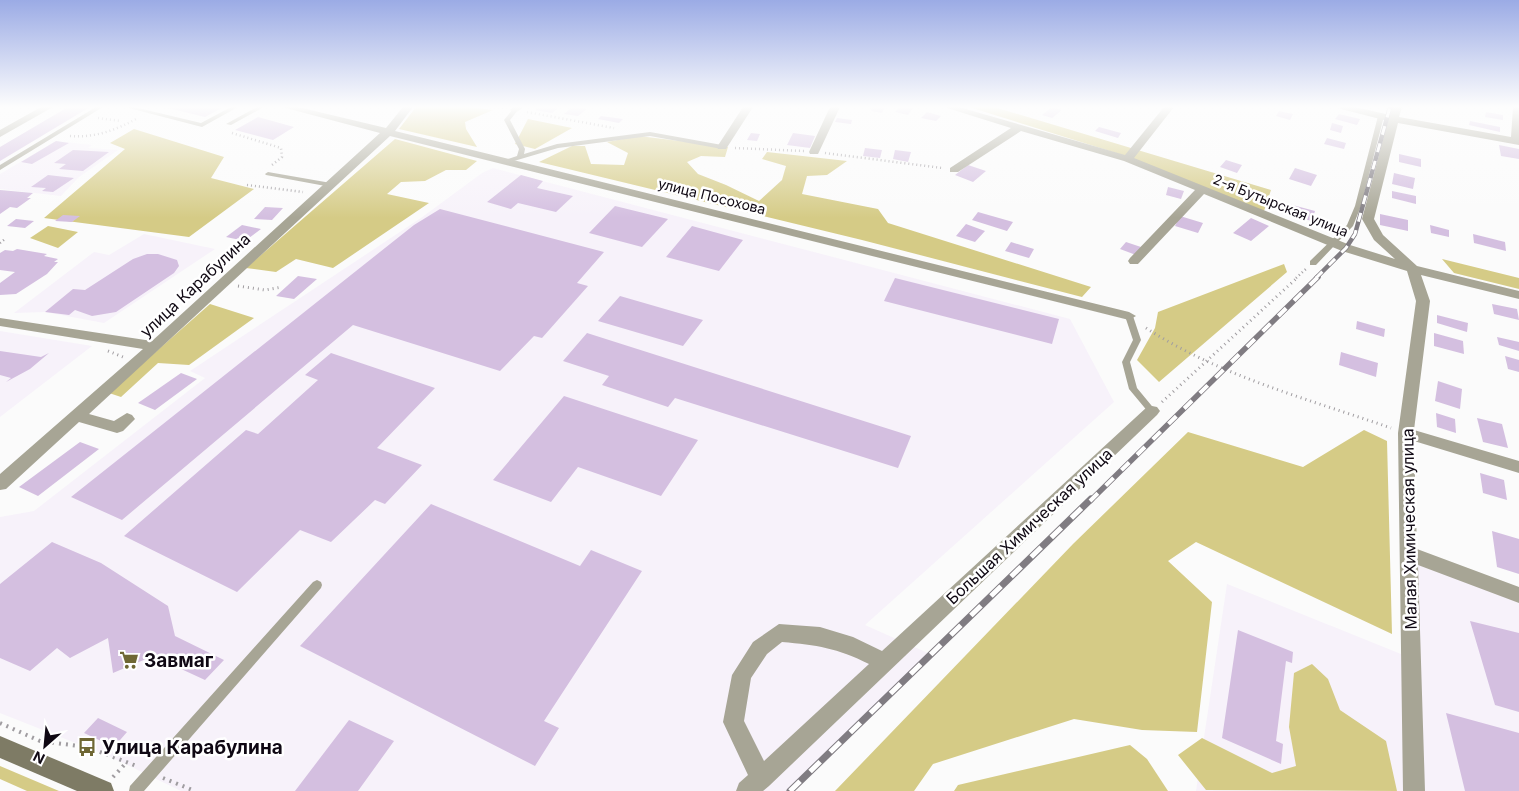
<svg xmlns="http://www.w3.org/2000/svg" width="1519" height="791" font-family="Inter,sans-serif">
  <style>
    .built { fill: #f7f2fa }
    .green { fill: #d5cb86 }
    .building { fill: #d4bfe0 }
    .lines { fill: none; stroke-linecap: round; stroke-linejoin: round }
    .path-far2 { stroke: #a09da1; stroke-width: 2.5; stroke-dasharray: 1 3; stroke-linecap: butt }
    .path-far1 { stroke: #a09da1; stroke-width: 3; stroke-dasharray: 1 4; stroke-linecap: butt }
    .path { stroke: #a09da1; stroke-width: 4; stroke-dasharray: 2 5; stroke-linecap: butt }
    .lane { fill: #a7a595; fill-rule: evenodd }
    .street { fill: #a7a595; fill-rule: evenodd }
    .secondary { fill: #7e7b65; fill-rule: evenodd }
    .rail-far2-casing { stroke: #807c82; stroke-width: 4.5 }
    .rail-far1-casing { stroke: #807c82; stroke-width: 5.5 }
    .rail-casing { stroke: #807c82; stroke-width: 7 }
    .rail-far2 { stroke: #fff; stroke-width: 3; stroke-dasharray: 9; stroke-linecap: butt }
    .rail-far1 { stroke: #fff; stroke-width: 4; stroke-dasharray: 11; stroke-linecap: butt }
    .rail { stroke: #fff; stroke-width: 5; stroke-dasharray: 14; stroke-linecap: butt }
    .labels { text-anchor: middle; dominant-baseline: central; stroke-width: 5; stroke-linejoin: round; paint-order: stroke }
    .far-street-label { font-size: 14px; fill: #0f0813; stroke: #fff }
    .street-label { font-size: 16px; fill: #0f0813; stroke: #fff }
    .near-poi-label { font-size: 19px; font-weight: bold; fill: #0f0813; stroke: #fff; text-anchor: start }
  </style>
  <rect width="100%" height="100%" fill="#fbfbfb"/>
  <path class="built" d="M56 141 92 145 88 148 118 150 79 177 61 196 0 189V174Z
    M493 168 1070 319 1114 402 865 625 930 654 790 791H181L111 757 0 713V517L34 511 205 378 190 371 421 218 482 173Z
    M144 234 215 249 104 323 45 312 14 313 94 252 109 255Z
    M0 331 92 346 0 417Z
    M1410 554 1519 595V791H1196L1227 584 1411 658Z"/>
  <path class="green" d="M416 107H469L493 110 465 122 466 129 477 147 399 129Z
    M969 107H994L1271 190 1264 211 1129 157Z
    M528 119 572 128 535 149 515 144Z
    M134 129 224 157 211 178 254 189 189 237 44 218 125 149 110 143Z
    M639 136 728 147 725 157 701 156 687 162 698 174 726 185 759 201 782 180 786 166 762 159 767 152 847 161 827 175 807 176 802 194 878 209 888 223 1091 287 1082 297 862 240 539 162 572 146H585L591 164 624 165 628 153 607 142Z
    M395 139 477 161 466 170H446L425 181 401 182 387 194 429 203 333 268 296 259 276 272 246 268Z
    M48 226 78 232 58 248 30 238Z
    M1442 259 1519 278V289L1454 273Z
    M1284 264 1287 272 1159 382 1137 360 1155 328 1158 312Z
    M210 304 254 318 189 365 158 363 121 397 109 393Z
    M1364 430 1387 441 1392 634 1196 542 1168 561 1212 602 1197 732 1142 730 1074 719 933 764 914 791H835L1073 544 1188 432 1303 467Z
    M1312 664 1328 679 1340 710 1386 741 1397 791 1206 790 1178 755 1202 738 1272 773 1296 766 1289 727 1294 673Z
    M1130 745 1147 759 1168 791H954L958 785Z
    M0 766 59 791H27L0 779Z"/>
  <path class="building" d="M68 107H90L0 161V147Z
    M164 107H217L222 108 205 117Z
    M540 107H560L552 113 535 110Z
    M572 107H577L587 109 578 116 564 114Z
    M872 107H885L882 113 871 111Z
    M900 107H907L913 108 908 115 895 112Z
    M1052 107 1062 110 1052 118 1042 115Z
    M1279 111 1293 114 1290 120 1276 116Z
    M927 112 941 116 936 121 921 118Z
    M1486 112 1503 115V120L1485 117Z
    M1339 114 1360 119 1357 125 1335 119Z
    M601 116 623 119 619 123 598 119Z
    M258 117 294 127 273 140 235 130Z
    M837 118 852 120 851 124 835 122Z
    M1470 121 1500 127V132L1469 125Z
    M1332 123 1343 126 1341 133 1330 130Z
    M1099 127 1121 133 1118 138 1095 131Z
    M751 133 760 134 757 141 747 140Z
    M793 133 815 136 810 148 787 145Z
    M1327 138 1346 143 1344 149 1324 144Z
    M56 141 69 143 32 164 21 162Z
    M1499 145 1519 149V159L1501 156Z
    M865 148 882 150 880 158 863 156Z
    M73 150 109 152 83 171 59 169 66 164 54 163Z
    M895 150 911 152 908 162 893 159Z
    M1399 154 1421 159V167L1399 162Z
    M1226 160 1242 165 1237 173 1220 167Z
    M968 165 986 171 973 182 955 175Z
    M1295 168 1317 175 1311 186 1289 179Z
    M1394 173 1415 178 1413 189 1392 184Z
    M48 175 74 178 53 192 42 191 46 188 31 187Z
    M521 175 543 181 537 188 573 196 556 212 518 203 511 209 487 202Z
    M1168 187 1184 191 1181 199 1166 195Z
    M0 190 33 193 27 198H31L17 208 10 207 0 214Z
    M1392 191 1416 196V204L1392 198Z
    M1285 203 1315 211 1312 221 1281 213Z
    M615 206 668 219 642 247 589 233Z
    M265 207 283 208 272 220 254 219Z
    M440 209 604 252 577 283 588 286 542 338 534 336 500 371 353 325 122 520 71 497 414 225Z
    M978 212 1013 222 1007 231 972 220Z
    M1380 214 1408 220V231L1380 225Z
    M63 215 80 216 72 222 55 221Z
    M1180 216 1203 223 1198 233 1175 226Z
    M1251 218 1269 226 1251 241 1233 233Z
    M16 219 34 221 25 228 7 226Z
    M966 224 985 231 975 242 956 236Z
    M242 225 261 229 245 241 226 237Z
    M1430 225 1449 230V237L1431 233Z
    M692 226 743 240 719 271 666 257Z
    M1473 234 1505 242 1506 251 1474 243Z
    M1011 242 1034 249 1029 258 1005 251Z
    M1126 242 1141 247 1136 255 1120 249Z
    M17 249 47 254 44 256 58 259 54 262H58L47 274 16 294 0 295V283L15 272 0 270V253L5 250 13 251Z
    M147 254H158L177 260 179 266 174 273 116 312 92 316 75 310 69 315 45 312 73 289 85 290 133 259Z
    M298 276 317 279 294 299 276 296Z
    M895 278 1059 319 1052 344 884 301Z
    M620 296 703 320 683 346 598 321Z
    M1492 304 1517 309 1519 320 1494 314Z
    M1437 315 1468 323 1467 332 1437 323Z
    M1357 321 1385 329 1384 337 1356 329Z
    M587 333 911 436 898 468 675 398 668 407 602 385 609 376 563 361Z
    M1434 333 1463 341 1464 354 1434 346Z
    M1497 337 1519 342V351L1499 345Z
    M0 351 41 357 49 353 30 369 6 382 11 378 0 375Z
    M1341 352 1378 363 1376 377 1339 365Z
    M331 353 435 388 377 448 422 465 385 504 375 500 331 542 300 530 237 592 124 536 246 430 258 434 318 380 305 375Z
    M1505 356 1519 360V372L1508 369Z
    M181 373 197 379 155 410 138 403Z
    M1438 381 1462 389 1460 409 1435 401Z
    M564 396 698 440 661 496 578 467 551 502 493 480Z
    M1436 413 1455 419 1456 433 1437 427Z
    M1477 418 1502 424 1508 448 1483 442Z
    M80 442 99 449 38 496 19 487Z
    M1480 473 1504 480 1507 500 1483 493Z
    M431 504 580 566 591 550 642 571 544 721 559 728 535 766 300 646Z
    M1492 531 1519 539V574L1497 567Z
    M52 542 101 563 168 606 175 636 224 660 205 680 153 656 113 673 108 638 70 658 57 648 30 671 0 658V584Z
    M1470 621 1519 633V712L1495 705Z
    M1238 630 1293 652 1292 663 1286 661 1276 741 1283 744 1281 764 1222 738Z
    M1446 713 1519 733V791H1465Z
    M98 718 127 732 114 747 84 733Z
    M349 720 394 741 358 791H295Z"/>
  <g class="lines">
    <path class="path-far2" d="M494 107 503 108
      M527 112 614 128
      M98 118 121 121
      M232 133 281 148 282 157 272 165
      M70 136C95 138 116 130 138 118
      M735 148 804 151
      M825 153 942 168
      M247 185 303 192
      M0 243 5 239
      M1296 278 1306 269"/>
    <path class="path-far1" d="M238 286 265 290 282 287
      M1146 328C1220 376 1308 399 1391 428
      M108 351 123 357
      M1162 402 1298 277"/>
    <path class="path" d="M0 723 40 741 87 747 139 767
      M113 777 126 763
      M163 778 195 791"/>
    <path class="lane" d="M96 107H103L0 170V165Z
      M125 107H134L201 123 231 107H238L202 127Z
      M257 107H264L231 125 226 124Z
      M515 108 518 110 510 120 525 149 524 154 557 144 650 132 722 145 725 147 722 149 650 136 558 148 507 163 505 162V160L517 156 519 149 504 120 513 109Z
      M1381 114 1384 116 1361 206 1353 226 1316 265H1310V261L1347 225 1355 206 1378 116Z
      M268 172 331 183 334 185 331 187 266 175 265 174Z
      M1129 313 1133 316 1141 340 1130 362 1137 388 1156 411 1152 414 1149 413 1129 389 1122 362 1133 340 1125 316Z
      M317 580 321 582 322 585 321 588 144 791H129L130 786 313 582Z"/>
    <path class="street" d="M41 107H53L0 137V130Z
      M282 107H298L386 128 403 107H413L395 131 1129 312 1136 316 1129 320 390 136 89 414 114 421 127 413 132 415 135 419 123 431 117 433 79 422 6 489 0 490V474L143 349 0 326V318L152 341 380 133Z
      M513 107H524L515 113 510 110Z
      M743 107H753L726 149H718L717 147Z
      M830 107H840L819 152 818 154H810L809 152Z
      M944 107H959L1125 155 1164 107H1174L1134 158 1350 245 1395 259 1374 240 1362 219 1388 121 1341 109 1339 107H1355L1390 115 1392 107H1402L1399 117 1511 137 1513 107H1519V145L1398 123 1374 219 1383 235 1417 266 1519 291V299L1421 275 1430 301 1414 430 1519 461V473L1414 441 1417 549 1519 587V603L1418 565 1425 791H1403L1398 433 1416 301 1407 271 1342 251 1204 194 1138 264H1130L1128 261 1130 258 1195 190 1124 161 1021 131 958 172H950V168L1011 128Z
      M1152 406 1157 407 1160 411 1157 415 769 786 763 791H736L739 783 748 775 723 722 732 675 753 642 779 624 820 627 853 637 882 651 1147 407ZM782 642C817 645 837 648 869 664L764 761 744 721 751 678 767 654Z"/>
    <path class="secondary" d="M0 736 111 783 114 791H77L0 758Z"/>
    <g class="rail-far2-casing">
      <path id="rail-far2" d="M1316 278 1346 248 1355 234 1390 107"/>
    </g>
    <g class="rail-far1-casing">
      <path id="rail-far1" d="M1090 501 1318 277"/>
    </g>
    <g class="rail-casing">
      <path id="rail" d="M790 791 1091 499"/>
    </g>
    <use href="#rail-far2" class="rail-far2"/>
    <use href="#rail-far1" class="rail-far1"/>
    <use href="#rail" class="rail"/>
  </g>
  <linearGradient id="sky" x2="0" y2="1"><stop stop-color="#9babe5"/><stop offset="0.49" stop-color="#fdfdfd"/><stop offset="1" stop-color="#fdfdfd" stop-opacity="0"/></linearGradient>
  <rect width="1519" height="218" fill="url(#sky)"/>
  <defs>
    <g id="supermarket-bare" transform="scale(1.5)"><path d="M-6-5.5h2.5l.6 2H6L4.5 2H-2.5L-4.4-4H-6ZM-1.5 3.2a1.3 1.3 0 1 0 .1 0ZM3 3.2a1.3 1.3 0 1 0 .1 0Z" fill="#6f6734" stroke="#fff" stroke-width="2.5" paint-order="stroke"/></g>
    <g id="bus-bare" transform="scale(1.5)"><path d="M-5-6H5V4H4V6H2V4H-2V6H-4V4H-5ZM-3.5-4V0h7V-4ZM-3.5 1.2v1.5H-2V1.2ZM2 1.2v1.5H3.5V1.2Z" fill="#6f6734" stroke="#fff" stroke-width="2.5" paint-order="stroke"/></g>
  </defs>
  <g fill-rule="evenodd">
    <use href="#supermarket-bare" x="129" y="660"/>
    <use href="#bus-bare" x="87" y="747"/>
  </g>
  <g class="labels">
    <g class="far-street-label">
      <text transform="translate(712 196) rotate(14)">улица Посохова</text>
      <text transform="translate(1281 205) rotate(22)">2-я Бутырская улица</text>
    </g>
    <g class="street-label">
      <text transform="translate(195 285) rotate(-43)">улица Карабулина</text>
      <text transform="translate(1029 526) rotate(-43)">Большая Химическая улица</text>
      <text transform="translate(1409 529) rotate(-91)">Малая Химическая улица</text>
    </g>
    <g class="near-poi-label">
      <text x="144" y="660">Завмаг</text>
      <text x="102" y="747">Улица Карабулина</text>
    </g>
  </g>
  <g transform="translate(45 746) rotate(207)" stroke="#ffffff" stroke-width="4" paint-order="stroke">
  <path d="M0-4L9 19L0 12L-9 19Z" fill="#0f0813"/>
  <text y="-8" font-size="14" font-weight="bold" text-anchor="middle" fill="#0f0813">N</text>
  </g>
</svg>
